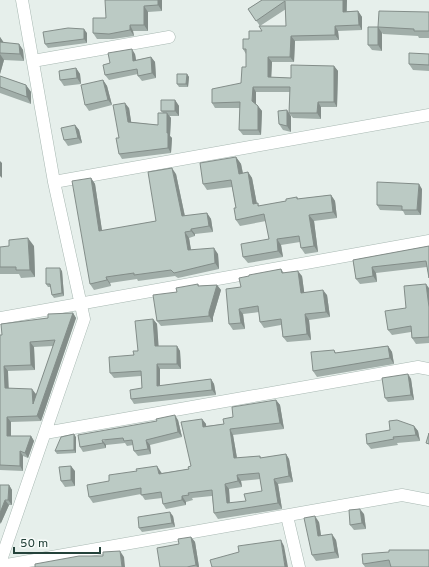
<svg xmlns="http://www.w3.org/2000/svg" width="429" height="567" font-family="Overpass,sans-serif">
  <style>
    .lines { fill: none; stroke-linecap: round; stroke-linejoin: round }
    .street-casing { stroke: #a8b8b2; stroke-width: 13 }
    .street { stroke: #fff; stroke-width: 12 }
    .wall { fill: #a1aea9; fill-rule: evenodd }
    .shaded-wall { fill: #838d89 }
    .building { fill: #bbcac4; stroke: #838d89; fill-rule: evenodd }
  </style>
  <rect width="100%" height="100%" fill="#e6efeb"/>
  <g class="lines">
    <g class="street-casing">
      <path id="street" d="M33 61 169 37
        M54 182 429 115
        M0 318 429 241
        M45 433 418 367 429 369
        M287 516 299 567
        M0 563 84 319 54 182 22 0
        M0 566 402 495 429 500"/>
    </g>
    <use href="#street" class="street"/>
  </g>
  <path class="wall" d="M162 0V11L148 12V31H133L134 36 113 39H97L93 33 106 18Z
    M262 0H347V11H358L362 17V30L338 31 339 40 295 41 294 62H272L271 77 291 78 334 66 338 71 337 107H321V119L293 118 289 113 290 92H256V104L262 111 261 135H243L239 130 240 108H215L212 103 241 83 246 67V54L243 49 249 39 262 31 286 26V9L260 26 248 9Z
    M429 12V38H419L418 36 383 34 382 33V51L372 50 368 45 378 27Z
    M87 33V43L48 48 45 44Z
    M0 37 4 43 19 44 23 50 24 61 4 60 0 74Z
    M135 54 136 60 151 57 155 62 156 78 142 81 138 76V74L109 80 105 75 110 63Z
    M429 54V71L413 70 409 64Z
    M76 68 80 74 81 84 64 86 60 80Z
    M187 74 189 77 188 87H179L177 84Z
    M0 76 26 85 31 92V104L0 93Z
    M103 80 107 86 112 105 89 111 85 105Z
    M175 100 179 106V116H169L171 118 170 136 172 138 171 153 122 159 119 154V138L129 108 131 122 158 125 163 113 161 111Z
    M291 116V132L283 130 279 124Z
    M75 125 79 130 82 143 68 146 64 140Z
    M236 157 241 164 243 173 248 172 252 178 257 204 258 203 259 206 286 201 297 197 298 199 331 195 335 201 337 218 314 221 318 252 305 254 301 248 300 242 281 245 283 257 248 263 243 257 269 239 266 221 240 226 236 220V208L232 187 207 190 203 184Z
    M176 174 185 216 207 213 211 219 213 232 195 234V236L189 238 191 250 218 254 219 269 178 278 175 276 138 281 137 279 110 283 111 286 94 290 90 284 91 178 95 184 102 231 156 221Z
    M422 189 421 215H405L403 211 380 210 377 205Z
    M34 246 35 277 21 278 19 274H0V247Z
    M429 246V278L427 267 376 273 377 282 360 284 356 279 353 260Z
    M281 269 284 273 302 276 304 292 327 295 330 317 309 320 311 340 287 342 283 337 281 325 264 328 260 322 259 312 243 314 245 329 233 330 229 324 241 287 249 276Z
    M62 271 64 296 54 298 52 295 51 287H48L46 284Z
    M198 284 199 286 217 285 221 290 213 317V322L161 326 157 321 177 292Z
    M429 288V343L416 344 412 338 411 332 392 335 388 330 406 308Z
    M73 313 76 318 41 421 11 422V436H31L34 441 28 458 23 456V471L0 470V335H2L48 318ZM53 346 36 396V394L8 388V371L35 370 34 347Z
    M153 319 157 324 158 346H177L180 351 181 369H160V386L211 379 214 384 216 395 134 404 131 399 142 388 141 376 114 378 110 373 138 351Z
    M388 346 392 352 394 364 317 377 313 371 334 350 336 353Z
    M408 374 411 379 414 400 388 402 385 398Z
    M276 400 280 405 284 429 233 435 237 458 260 456 261 458 286 454 289 459 293 482 278 484 282 509 218 519 214 513 212 496 192 498 193 500 186 502V505L166 509 163 504 162 498 145 500 141 494 93 503 89 497 109 481 137 471 161 472 162 473 189 469 191 466 202 419 206 424V426L224 424 233 417ZM260 479 262 491 246 501 230 503 229 489 242 487 241 481Z
    M178 420 182 437 150 445 151 454 138 456 134 451 133 445 127 446 125 443 106 445V448L83 452 80 447Z
    M414 426 418 431 420 441 397 443 398 445 371 449 367 444Z
    M76 437V453L57 454 55 451Z
    M75 471V486L65 487 61 481Z
    M0 485H9L12 490V505H9L1 523 0 524Z
    M364 514 366 529 354 530 350 525Z
    M173 516 175 527 142 532 139 528Z
    M319 522 321 536 336 540 339 558 316 561 312 555Z
    M191 537 195 542 199 567H160L179 544Z
    M429 550V567H365L363 564Z"/>
  <path class="shaded-wall" d="M158 0H162V11L158 5Z
    M343 0H347L346 17 343 12Z
    M144 6 148 12V31L144 25Z
    M358 11 362 17V30L359 25Z
    M130 25 133 31 134 36 130 30Z
    M335 26 338 31 339 40 335 35Z
    M378 27 382 33V51L378 45Z
    M84 29 87 33V43L84 39Z
    M291 36 295 41 294 62 290 57Z
    M0 37 4 43H0Z
    M19 44 23 50 24 61 20 54Z
    M132 49 135 54 137 66 133 61Z
    M0 54 4 60 0 74Z
    M151 57 155 62 156 78 152 73Z
    M268 57 272 62 271 83 268 77Z
    M334 66 338 71 337 107 334 102Z
    M76 68 80 74 81 84 77 78Z
    M187 74 189 77 188 87 186 84Z
    M103 80 107 86 112 105 108 100Z
    M26 85 31 92V104L27 97Z
    M253 87 256 92V107L252 101Z
    M175 100 179 106V116L175 111Z
    M318 102 321 107V119L317 113Z
    M125 103 129 108 132 127 128 122Z
    M258 106 262 111 261 135 258 130Z
    M287 110 291 116V132L287 126Z
    M167 113 171 118 170 136 172 138 171 153 168 148 167 133Z
    M75 125 79 130 82 143 78 138Z
    M236 157 241 164 244 180 239 174Z
    M0 161 2 163V178L0 176Z
    M172 168 176 174 186 222 182 216Z
    M248 172 252 178 258 210 253 204Z
    M91 178 95 184 103 237 99 231Z
    M419 184 422 189 421 215 417 210Z
    M331 195 335 201 337 218 333 212Z
    M207 213 211 219 213 232 209 226Z
    M309 215 314 221 318 252 314 246Z
    M191 229 195 234V236L191 231Z
    M185 232 189 238 192 256 188 250Z
    M28 238 34 246 35 277 30 270Z
    M277 239 281 245 283 257 278 251Z
    M214 248 218 254 219 269 215 263Z
    M372 267 376 273 377 282 373 276Z
    M60 268 62 271 64 296 62 293Z
    M298 271 302 276 305 298 301 293Z
    M106 277 110 283 111 286 107 280Z
    M426 284 429 288V307Z
    M217 285 221 290 213 317V322L209 316V312Z
    M323 290 327 295 330 317 326 312Z
    M239 309 243 314 245 329 241 323Z
    M73 313 76 318 41 421 37 416Z
    M305 314 309 320 311 340 307 334Z
    M153 319 157 324 159 351 155 346Z
    M30 342 34 347 35 370 31 365Z
    M177 346 180 351 181 369 177 364Z
    M388 346 392 352 394 364 390 358Z
    M157 364 160 369V391L157 386Z
    M4 366 8 371 9 393 5 388Z
    M408 374 411 379 414 400 411 395Z
    M211 379 214 384 216 395 212 390Z
    M32 389 36 394V409L33 404Z
    M276 400 280 405 284 429 280 423Z
    M175 415 178 420 182 437 178 432Z
    M7 417 11 422V441L7 436Z
    M202 419 206 424 207 432 203 427Z
    M414 426 418 431 420 441 416 435Z
    M230 429 233 435 238 464 234 458Z
    M74 434 76 437V453L74 450Z
    M31 436 34 441 28 458 25 453Z
    M102 440 106 445V448L103 443Z
    M146 440 150 445 151 454 148 449Z
    M20 451 23 456V471L20 466Z
    M286 454 289 459 293 482 289 476Z
    M71 466 75 471V486L71 480Z
    M157 466 161 472 162 479 159 474Z
    M237 475 241 481 242 487 238 481Z
    M274 479 278 484 282 509 278 503Z
    M225 484 229 489 230 508 227 503Z
    M9 485 12 490V505L8 500Z
    M182 496 186 502V505L182 500Z
    M5 500 9 505 1 523 0 522V513Z
    M360 509 364 514 366 529 362 523Z
    M170 512 173 516 175 527 172 523Z
    M315 516 319 522 322 542 318 536Z
    M332 534 336 540 339 558 335 552Z
    M191 537 195 542 199 567H197L196 565Z
    M281 540 284 546 288 567H285Z
    M120 551 124 557 125 567H122Z"/>
  <path class="building" d="M105 0H158V5L144 6V25H130V30L109 34 93 33V18H106Z
    M262 0H343V12L358 11 359 25 335 26V35L291 36 290 57H268V77L291 78V65L334 66V102H318L317 113H289L290 87H253L252 101 258 106V130H239L240 102 212 103V89L241 83 242 67H246V49H243V39H249V31H262L259 26H286L285 1 256 21 248 9Z
    M379 11 429 12V31H414V29L378 27Z
    M368 27H378V45H368Z
    M68 28 84 29V39L45 44 43 32Z
    M0 42 19 44 20 54 0 53Z
    M132 49 133 61 151 57 152 73 138 76 137 69 105 75 103 65 110 63 108 53Z
    M409 53 429 54V65L409 64Z
    M76 68 77 78 60 80 59 71Z
    M177 74H187L186 84H177Z
    M0 76 26 85 27 97 0 87Z
    M103 80 108 100 85 105 81 85Z
    M161 100H175V111H161Z
    M125 103 128 122 158 125V113H167V133H168V148L119 154 116 138H119L113 105Z
    M287 110V126L279 124 278 111Z
    M75 125 78 138 64 140 61 128Z
    M236 157 239 174 248 172 253 204 258 203V206L286 201V199L297 197V199L331 195 333 212 309 215 314 246 301 248 299 236 277 239 278 251 243 257 241 244 269 239 264 214 236 220 234 208H236L231 180 203 184 200 163Z
    M172 168 182 216 207 213 209 226 191 229V231L185 232 188 250 214 248 215 263 174 273 171 270 134 275V273L106 277 107 280 90 284 72 181 91 178 99 231 156 221 148 172Z
    M377 182 419 184 417 210H402V206L377 205Z
    M28 238 30 270H16V267H0V247L9 246V240Z
    M429 246V278L426 261 372 267 373 276 356 279 353 260Z
    M46 268H60L62 293 52 295 50 284H46Z
    M281 269 282 273 298 271 301 293 323 290 326 312 305 314 307 334 283 337 281 319 260 322 258 306 239 309 241 323 229 324 226 289 241 287 239 278 249 276V275Z
    M198 284V286L217 285 209 312V316L157 321 153 295 177 292 176 288Z
    M426 284 429 307V337L412 338 411 326 388 330 385 311 406 308 404 286Z
    M73 313 37 416 7 417V436H31L25 453 20 451V466L0 465V335H2L1 324 48 318V314ZM55 340 33 404 32 389 5 388 4 366 31 365 30 342Z
    M153 319 155 346H177V364H157V386L211 379 212 390 131 399 130 390 142 388 141 371 110 373 109 357 134 355 133 351H138L135 321Z
    M388 346 390 358 313 371 311 352 334 350 335 353Z
    M408 374 411 395 385 398 382 378Z
    M276 400 280 423 230 429 234 458 260 456V458L286 454 289 476 274 479 278 503 214 513 212 490 188 493 189 495 182 496V500L163 504 161 492 141 495V488L89 497 87 485 109 481V475L137 471 136 469 157 466 159 474 189 469 188 467 191 466 181 422 202 419 203 427 224 424 223 419 233 417 232 407ZM259 473 262 491 244 494 246 501 227 503 225 484 238 481 237 475Z
    M175 415 178 432 146 440 148 449 134 451 132 440 124 441 123 438 102 440 103 443 80 447 78 435 157 421 156 419Z
    M397 420 414 426 416 435 393 437 394 439 367 444 366 434 390 430 389 421Z
    M429 433V444L426 443Z
    M74 434V450L55 451 61 437Z
    M71 466V480L61 481 59 467Z
    M0 485H9L8 500H5L0 513Z
    M360 509 362 523 350 525 349 510Z
    M170 512 172 523 139 528 138 517Z
    M315 516 318 536 332 534 335 552 312 555 304 518Z
    M191 537 196 565 187 567H160L157 548 179 544 178 539Z
    M281 540 285 567H212L210 560 239 552 238 546Z
    M389 550H429V567H391L389 560 363 564 362 554 389 552Z
    M120 551 122 567H35V564L79 556H103V552Z"/>
  <path d="M14 547v6h86v-6" fill="none" stroke="#24423a" stroke-width="2"/>
  <text x="20" y="547" font-size="12" fill="#24423a" stroke="#f7fbf9" stroke-width="3" paint-order="stroke">50 m</text>
</svg>
